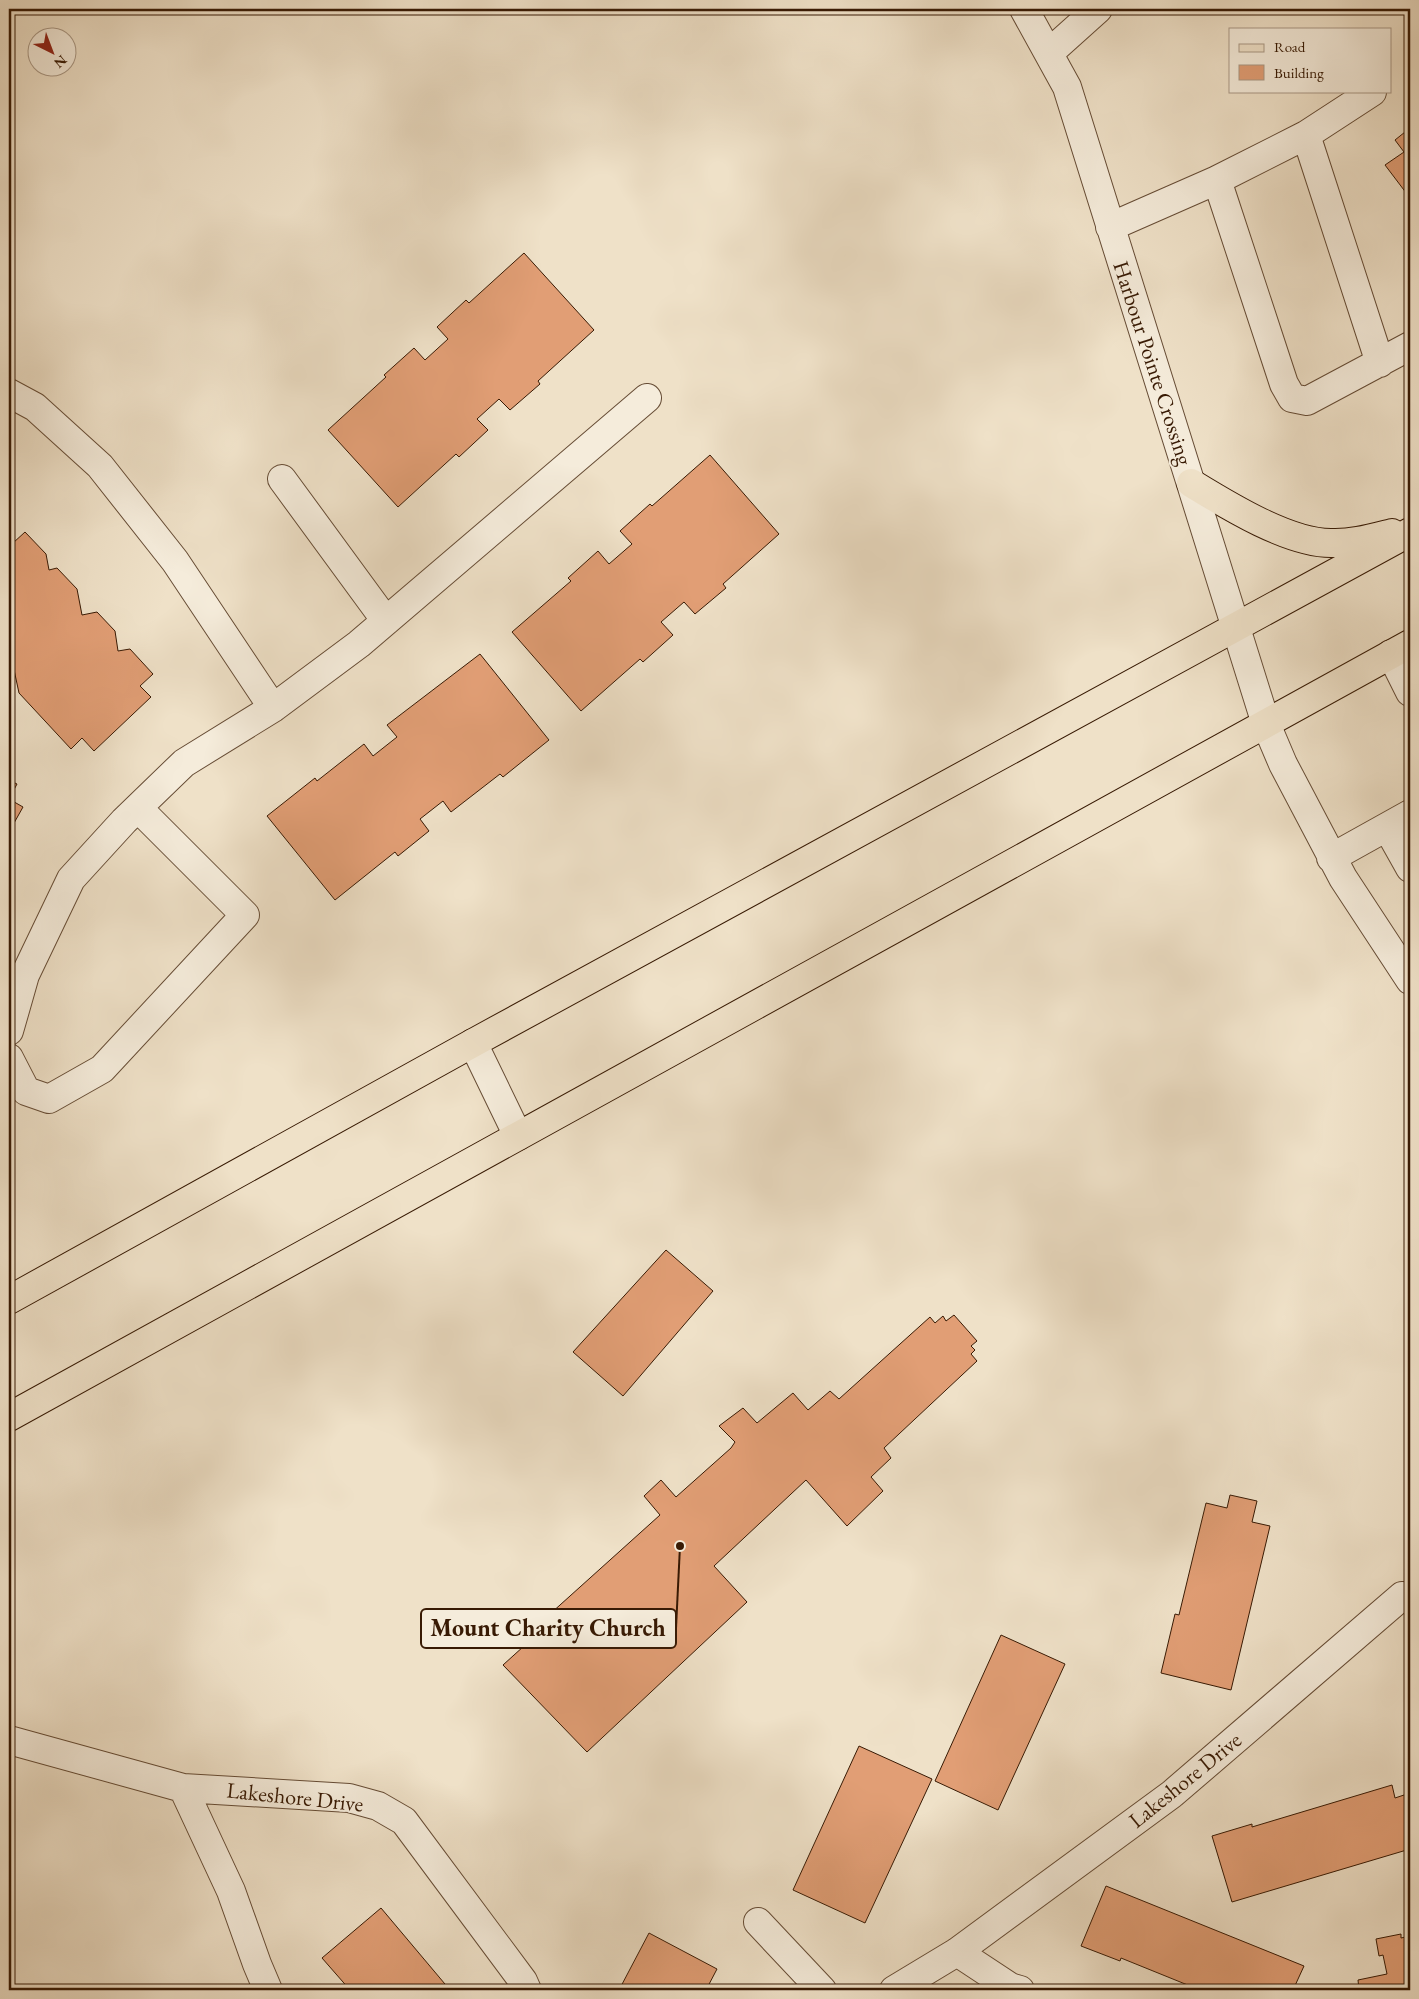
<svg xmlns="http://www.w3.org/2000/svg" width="1419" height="1999" font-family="'EB Garamond',serif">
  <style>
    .building { fill: #e19e75; stroke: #381a04 }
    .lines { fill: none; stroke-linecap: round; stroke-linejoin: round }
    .minor-casing { stroke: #664c35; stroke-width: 30 }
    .major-casing { stroke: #381a04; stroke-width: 30 }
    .minor { stroke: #f5ecdb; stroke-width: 28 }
    .major { stroke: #efe1c8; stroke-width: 28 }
    .labels { text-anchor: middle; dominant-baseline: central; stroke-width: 4; stroke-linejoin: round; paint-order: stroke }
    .street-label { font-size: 22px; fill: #381a04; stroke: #f5ecdb }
    .leader { fill: none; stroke: #381a04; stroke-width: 2 }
    .callout-dot { fill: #381a04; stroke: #f5ecdb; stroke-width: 2 }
    .callout { fill: #f5ecdb; stroke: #381a04; stroke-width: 2 }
    .callout-label { font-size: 24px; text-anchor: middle; font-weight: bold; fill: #381a04 }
  </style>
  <rect width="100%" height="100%" fill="#efe1c8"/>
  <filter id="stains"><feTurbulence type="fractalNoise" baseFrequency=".004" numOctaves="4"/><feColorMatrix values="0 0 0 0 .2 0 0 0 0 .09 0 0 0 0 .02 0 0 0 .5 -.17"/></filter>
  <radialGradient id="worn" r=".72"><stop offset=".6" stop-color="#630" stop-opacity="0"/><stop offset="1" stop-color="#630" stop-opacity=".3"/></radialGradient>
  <path class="building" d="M1410 128V198L1385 165 1404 152 1395 140Z
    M524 253 594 330 538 381 540 384 510 410 499 399 477 419 488 430 459 457 456 454 398 507 328 430 386 377 384 375 414 348 425 360 448 339 437 327 466 300 469 303Z
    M710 455 779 534 723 584 726 588 695 614 684 602 661 622 673 635 643 662 640 659 581 711 512 632 571 581 568 578 598 551 609 564 632 544 620 531 650 504 652 506Z
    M25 532 46 554 49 570 57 568 77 589 82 615 97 612 115 631 118 651 130 649 153 674 140 686 151 697 94 751 82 738 71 749 19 693 13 665 9 666V538L13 543Z
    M480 654 549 740 503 777 500 774 451 812 443 801 420 819 429 831 398 856 395 852 335 900 267 816 315 778 317 781 364 744 373 756 397 737 387 725Z
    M9 780 17 784 9 799 23 807 9 832Z
    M666 1250 713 1291 623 1396 573 1352Z
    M954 1315 977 1341 971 1346 975 1350 971 1354 977 1361 884 1448 891 1458 871 1477 883 1491 847 1526 806 1480 714 1566 747 1602 587 1752 503 1665 524 1646 520 1641 660 1515 644 1496 661 1480 676 1497 731 1448 735 1442 719 1426 743 1408 757 1423 793 1393 808 1410 830 1391 839 1399 930 1317 935 1323 943 1316 946 1321Z
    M1230 1495 1257 1501 1252 1522 1270 1526 1231 1690 1161 1673 1175 1614 1179 1615 1206 1503 1227 1508Z
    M1001 1635 1065 1664 998 1810 935 1781Z
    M859 1746 932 1779 865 1923 793 1890Z
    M1392 1785 1395 1798 1410 1793V1849L1232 1902 1212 1836 1252 1824V1827Z
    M1106 1886 1304 1966 1293 1990H1200L1121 1958 1120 1961 1081 1946Z
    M381 1908 450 1990H350L322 1958Z
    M649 1933 717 1969 706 1990H619Z
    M1401 1934V1938L1410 1936V1984L1379 1990H1359L1358 1980 1387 1974 1383 1955 1379 1956 1376 1939Z"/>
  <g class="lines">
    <g class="minor-casing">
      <path id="minor" d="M1024 9 1067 87 1266 724 1283 764 1343 878 1410 980
        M1049 53 1098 9
        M1306 135 1372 92
        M1217 180 1306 135 1380 363
        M1110 227 1217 180 1284 384 1292 398 1307 401 1410 346
        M9 393 35 407 100 466 175 561 273 708 184 763 124 821 71 879 25 975 9 1031
        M282 479 386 621
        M1391 654 1410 692
        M273 708 359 644 647 398
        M1387 827 1410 868
        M1331 858 1410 814
        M473 1043 518 1136
        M9 1058 26 1091 49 1099 102 1069 245 915 138 808
        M9 1740 183 1788 349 1798 378 1806 404 1821 523 1981 527 1990
        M183 1788 231 1891 257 1964 268 1990
        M758 1922 822 1990
        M957 1952 1010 1987 1020 1990
        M894 1990 957 1952 1172 1794 1402 1596"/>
    </g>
    <g class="major-casing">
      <path id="major" d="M1191 483C1227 505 1288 543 1331 543 1351 544 1372 538 1392 533
        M9 1300 473 1043 1410 532
        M9 1417 1410 644"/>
    </g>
    <use href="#minor" class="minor"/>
    <use href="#major" class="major"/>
  </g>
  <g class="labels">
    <g class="street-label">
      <text transform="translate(1153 363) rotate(72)">Harbour Pointe Crossing</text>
      <text transform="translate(1185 1780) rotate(-39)">Lakeshore Drive</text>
      <text transform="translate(295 1797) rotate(6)">Lakeshore Drive</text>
    </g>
  </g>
  <path class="leader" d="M680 1546L676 1628"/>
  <circle class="callout-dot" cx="680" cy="1546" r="5"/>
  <rect class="callout" x="421" y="1609" width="255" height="39" rx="5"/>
  <g class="callout-label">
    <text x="548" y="1636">Mount Charity Church</text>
  </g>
  <rect width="1419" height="1999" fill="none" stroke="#efe1c8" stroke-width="30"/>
  <rect x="10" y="10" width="1399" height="1979" fill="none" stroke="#381a04" stroke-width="2.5"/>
  <rect x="15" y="15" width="1389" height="1969" fill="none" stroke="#381a04"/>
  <rect x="1229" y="28" width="162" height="65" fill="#f5ecdb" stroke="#a99885"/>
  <rect x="1239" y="44" width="25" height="8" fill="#efe1c8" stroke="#a99885"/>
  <text x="1274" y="52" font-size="15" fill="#381a04">Road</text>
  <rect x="1239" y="65" width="25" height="15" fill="#e19e75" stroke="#a99885"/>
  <text x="1274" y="78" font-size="15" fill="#381a04">Building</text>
  <g transform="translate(52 52) rotate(138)"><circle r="24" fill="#f5ecdb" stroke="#a99885"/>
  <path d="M0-4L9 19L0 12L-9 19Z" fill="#8f2418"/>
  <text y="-8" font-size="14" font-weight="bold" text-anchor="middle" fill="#381a04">N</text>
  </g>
  <rect width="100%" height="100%" filter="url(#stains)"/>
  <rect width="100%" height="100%" fill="url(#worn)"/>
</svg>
